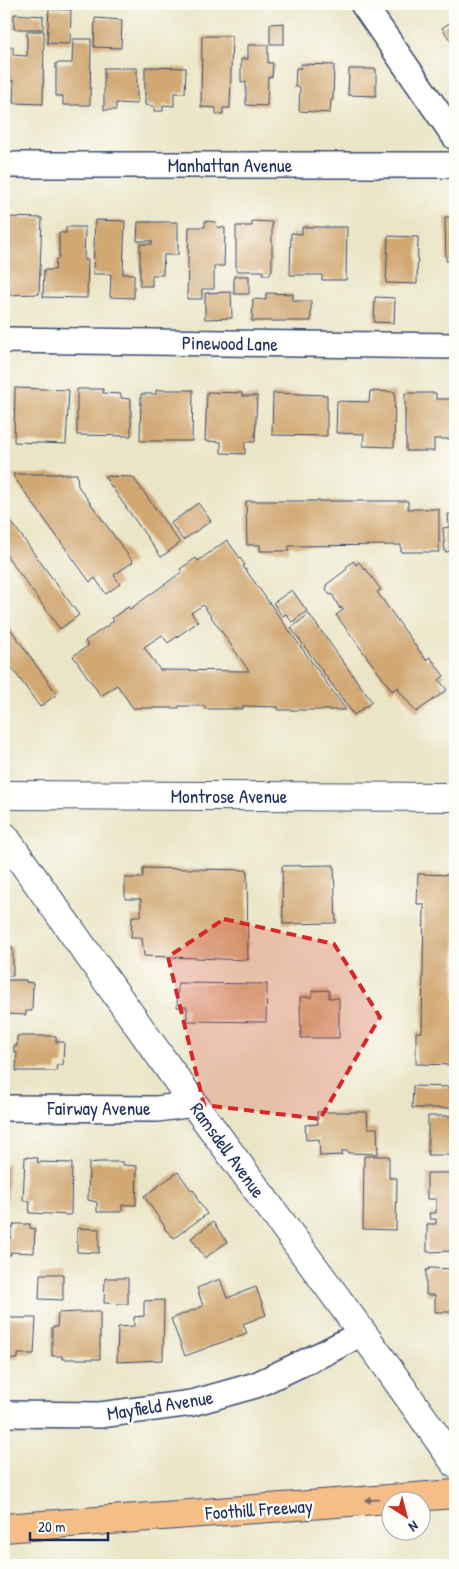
<svg xmlns="http://www.w3.org/2000/svg" width="459" height="1569" font-family="'Patrick Hand',sans-serif">
  <style>
    .building { fill: #d1a772; fill-rule: evenodd }
    .lines { fill: none; stroke-linecap: round; stroke-linejoin: round }
    .minor-casing { stroke: #3a4a6e; stroke-width: 28 }
    .tertiary-casing { stroke: #3a4a6e; stroke-width: 30 }
    .motorway-casing { stroke: #3a4a6e; stroke-width: 30 }
    .minor { stroke: #fff; stroke-width: 25 }
    .tertiary { stroke: #fff; stroke-width: 28 }
    .motorway { stroke: #f6be87; stroke-width: 28 }
    .oneway { fill: #7e6f70 }
    .marked { fill: #d62828; fill-opacity: 0.2; stroke: #d62828; stroke-width: 4; stroke-dasharray: 10 6; stroke-linejoin: round }
    .labels { text-anchor: middle; dominant-baseline: central; stroke-width: 5; stroke-linejoin: round; paint-order: stroke }
    .street-label { font-size: 19px; fill: #1b2f5e; stroke: #fdfcf7 }
  </style>
  <rect width="100%" height="100%" fill="#fdfcf7"/>
  <filter id="ink" filterUnits="userSpaceOnUse"><feTurbulence type="fractalNoise" baseFrequency=".02" numOctaves="2"/><feDisplacementMap in="SourceGraphic" scale="10" xChannelSelector="R" yChannelSelector="G"/><feConvolveMatrix kernelMatrix="1 2 1 2 8 2 1 2 1" color-interpolation-filters="sRGB"/></filter>
  <filter id="wash" filterUnits="userSpaceOnUse"><feTurbulence type="fractalNoise" baseFrequency=".0096" numOctaves="4" result="noise"/><feDisplacementMap in="SourceGraphic" scale="20" xChannelSelector="R" yChannelSelector="G"/><feGaussianBlur stdDeviation="1.12" result="paint"/><feColorMatrix in="noise" values="0 0 0 0 0 0 0 0 0 0 0 0 0 0 0 0 0 1.4 0 .05"/><feComposite in="paint" operator="in"/></filter>
  <g filter="url(#wash)">
    <rect width="100%" height="100%" fill="#eae5c6"/>
    <g id="blocks">
      <path class="building" d="M49 9 71 10 70 44 47 43Z
        M14 14 43 16V29H14Z
        M95 18 122 20 121 48 94 47Z
        M455 19V47L442 28Z
        M284 23V44H270V24Z
        M27 31H44L43 104 13 103 14 81H4V47H13V55L27 56Z
        M202 36H232L230 108H223V114H216V108L201 107Z
        M73 39H91L90 105H63V96H56V63H72Z
        M248 45H268V63H273L272 77H268L267 106 246 105V82H241V59H248Z
        M301 64 334 65 333 100H331L330 113 299 111 300 87H295L296 68H301Z
        M145 67 186 68 185 93H174V106L163 105V111H154V106L145 105Z
        M104 68H137V104L116 103V110H104Z
        M349 69H376V96L348 95Z
        M6 217 42 218 39 294 4 295Z
        M445 217H455V278H453V261H446Z
        M95 220 125 221 123 274H134V298L110 297 111 274H93Z
        M205 221 216 222 217 227 225 228 224 266H214V289H202V299H187L189 227H205Z
        M252 221 272 222V271H271L270 275H263V271H236V226H252Z
        M138 222H178V255H164L163 275H152V286H140V244H152V241H137Z
        M66 227H85L84 260H88L87 298 43 297 44 270H55L56 259H59V233H66Z
        M302 227H347L346 280H322V275H290L291 233 302 234Z
        M388 236 418 237 417 284 386 283Z
        M234 276H249V294H234Z
        M231 292 232 318 205 319V293Z
        M266 293 293 294V301H311V321H252L253 299 266 300Z
        M375 297 395 298 394 323 374 322Z
        M15 388 69 390 66 444 14 442Z
        M77 389H103V393L121 394V398L131 399V436L77 435Z
        M156 390H193L192 441H140L141 394H156Z
        M370 391 395 392 394 447 363 446 364 434 336 433 337 401 369 402Z
        M207 392 242 393V396H257L255 442H245V454L221 453V442L205 441Z
        M273 393 327 395V436L272 435Z
        M405 393H436V399H455V439H434V451H406V437H405Z
        M14 474H77L78 486 133 562 114 575 120 584 106 594 95 578 90 582 13 476Z
        M104 476 133 477 180 543 161 557Z
        M246 501H408V509H439V552H401V545L289 546V551H260V545H247Z
        M198 503 211 521 183 540 171 523Z
        M4 512 79 615 60 629 4 552Z
        M448 514H455V551L445 552 443 528 449 527Z
        M227 540 245 565 243 566 346 710H278V707L243 706V709H205V706H179V708H133L117 685 101 696 73 656 88 646 85 641 114 621 112 618 128 607 130 609 182 572 180 569 196 558 198 561ZM203 605 249 671 160 670 144 647 162 635 168 643 198 622 191 613Z
        M353 561 356 565 359 562 365 570 366 569 381 590 377 592 426 660 430 657 444 676 439 680 447 690 416 712 398 689 399 688 398 687 392 691 336 615 343 610 341 607 340 609 332 594 330 595 326 589 327 587 326 585 347 569 346 567Z
        M292 590 307 611 292 622 286 614 282 616 273 603Z
        M309 614 372 702 354 715 291 628Z
        M4 620 57 694 40 707 4 657Z
        M334 865 336 923 283 924 282 866Z
        M143 868 247 870 248 960 144 956 142 938H131L132 916H141V899H125V878H143Z
        M418 874 455 875V1065L416 1064V1032H422L424 904H417Z
        M4 947H13V976H4Z
        M4 980H26V982L33 983 32 1011H26V1015L4 1014Z
        M178 983 267 984 266 1022 187 1021V1007H177Z
        M329 990V998H339V1038H301L300 997H312V991Z
        M17 1036H56V1042H64L63 1065H57L56 1071H16L17 1052H14V1046H17Z
        M4 1046H7V1071H4Z
        M413 1086 455 1087V1108H412Z
        M317 1112H367L368 1128H377L378 1154 348 1153V1151H342V1155L320 1156 319 1139 306 1140 305 1125 318 1124Z
        M428 1116H455V1155H428Z
        M364 1156H389V1178H397L396 1230 363 1229Z
        M25 1157 38 1158 37 1162 72 1163 71 1215 29 1213 30 1201H23Z
        M99 1162H123V1165L137 1166 136 1205H122V1212H97V1202L88 1200 89 1163Z
        M4 1164H8L7 1202H4Z
        M178 1172 192 1191 193 1190 198 1196 196 1197 207 1214 174 1238 164 1228 165 1227 144 1196Z
        M427 1173H455L454 1251 427 1252V1224H436V1219H430L429 1213H436V1199H427Z
        M213 1222 227 1242 205 1258 191 1238Z
        M14 1224H30V1228L35 1229 34 1253 11 1252V1255H4V1238H11V1228H13Z
        M77 1228 99 1229V1253L77 1252Z
        M429 1268 454 1269 455 1312H435V1295H426V1270H429Z
        M40 1274H63V1300L39 1299Z
        M105 1278H128V1304L104 1303Z
        M220 1279 227 1298 256 1287 266 1315 243 1324 247 1333 185 1356 171 1319 203 1306 197 1288Z
        M164 1300 163 1360 117 1362 118 1327 134 1326V1317L144 1316V1301Z
        M80 1312H100V1359H62V1356H52V1327H57L58 1313Z
        M8 1318H36L34 1354H18V1359H4V1327L8 1328Z"/>
    </g>
  </g>
  <g filter="url(#ink)">
    <use href="#blocks" fill-opacity="0" stroke="#3a4a6e" stroke-width="1"/>
    <g class="lines">
      <g class="minor-casing">
        <path id="minor" d="M363 4 455 137
          M4 165H455
          M4 340 455 346
          M4 1108 157 1109 194 1104
          M4 1414 100 1415 192 1403 256 1385 326 1352 362 1333"/>
      </g>
      <g class="tertiary-casing">
        <path id="tertiary" d="M4 795 455 797
          M4 836 194 1104 381 1358 455 1463"/>
      </g>
      <g class="motorway-casing">
        <path id="motorway" d="M4 1528 455 1494"/>
      </g>
      <use href="#minor" class="minor"/>
      <use href="#tertiary" class="tertiary"/>
      <use href="#motorway" class="motorway"/>
    </g>
    <defs><path id="oneway-solid" d="M-6-.8H1V-3.2L6.5 0L1 3.2V.8H-6Z" transform="scale(1.25)"/></defs>
    <use class="oneway" href="#oneway-solid" transform="translate(372 1500) rotate(176)"/>
  </g>
  <path class="marked" d="M224 919 334 944 380 1017 320 1119 204 1105 168 957Z"/>
  <g class="labels">
    <g class="street-label">
      <text x="230" y="165">Manhattan Avenue</text>
      <text transform="translate(230 343) rotate(1)">Pinewood Lane</text>
      <text x="229" y="796">Montrose Avenue</text>
      <text x="99" y="1108">Fairway Avenue</text>
      <text transform="translate(228 1150) rotate(54)">Ramsdell Avenue</text>
      <text transform="translate(160 1405) rotate(-9)">Mayfield Avenue</text>
      <text transform="translate(259 1509) rotate(-4)">Foothill Freeway</text>
    </g>
  </g>
  <rect width="459" height="1569" fill="none" stroke="#fdfcf7" stroke-width="20"/>
  <g transform="translate(406 1516) rotate(144)"><circle r="24" fill="#fdfcf7" stroke="#a3aaba"/>
  <path d="M0-4L9 19L0 12L-9 19Z" fill="#c8321e"/>
  <text y="-8" font-size="14" font-weight="bold" text-anchor="middle" fill="#1b2f5e">N</text>
  </g>
  <path d="M30 1532v8h78v-8" fill="none" stroke="#1b2f5e" stroke-width="2.5"/>
  <text x="38" y="1532" font-size="15" fill="#1b2f5e" stroke="#fdfcf7" stroke-width="4" paint-order="stroke">20 m</text>
</svg>
